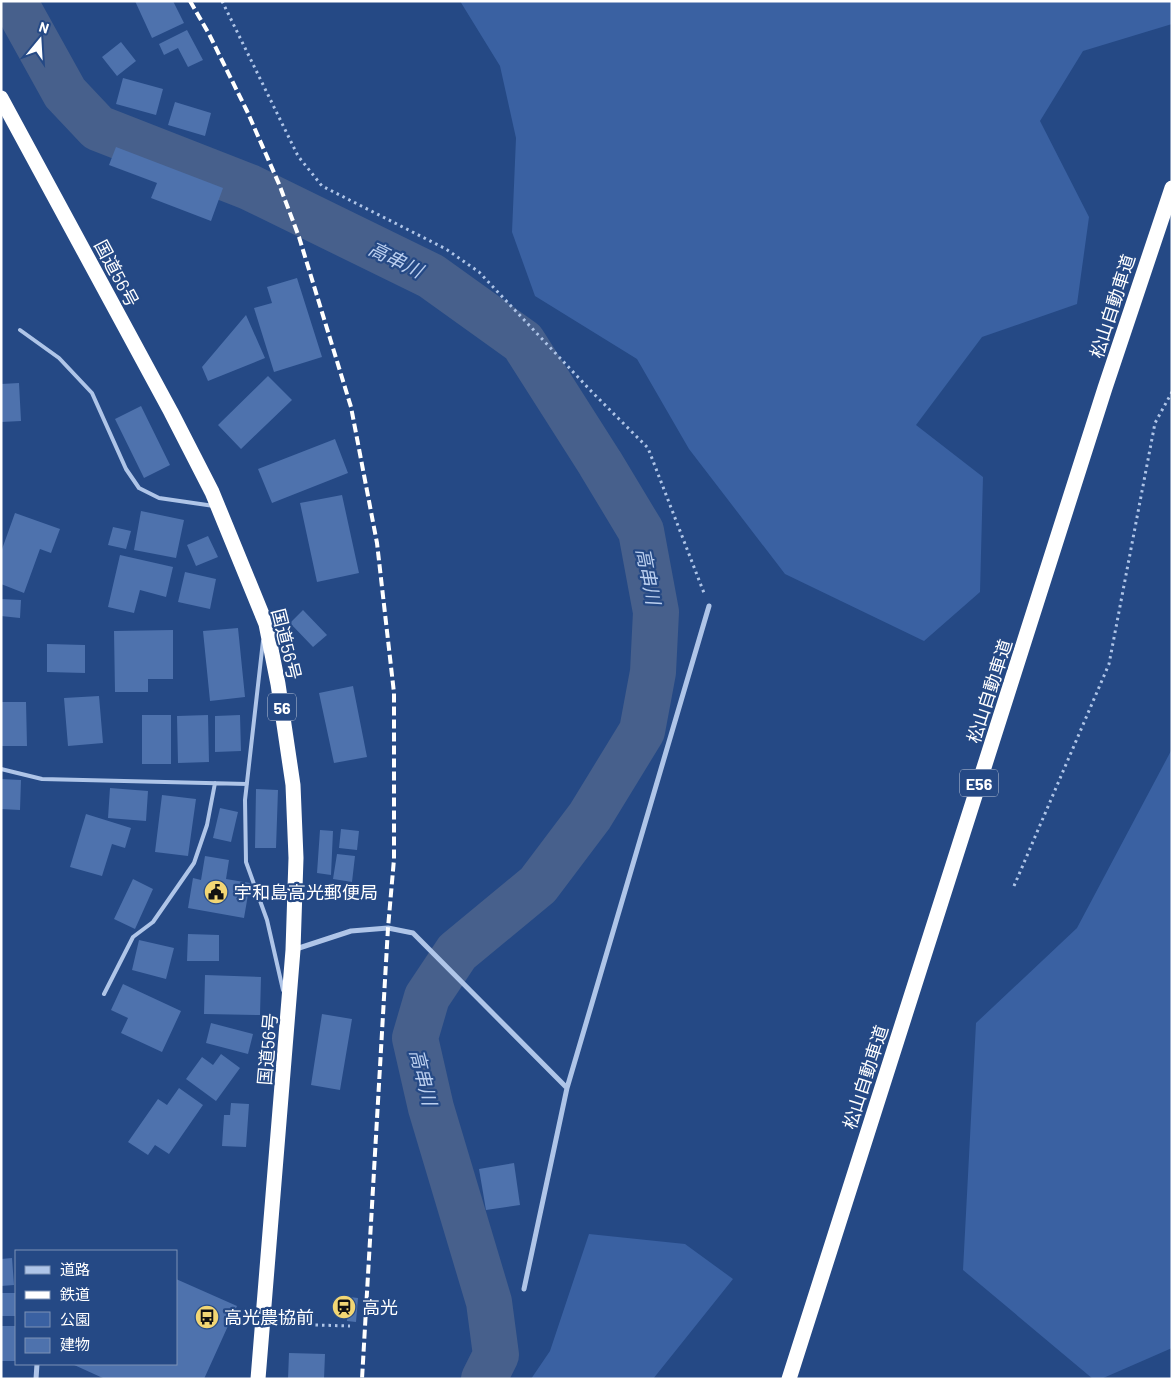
<svg xmlns="http://www.w3.org/2000/svg" width="1173" height="1380" font-family="Barlow,'Noto Sans JP',sans-serif">
  <style>
    .green { fill: #3a61a2 }
    .lines { fill: none; stroke-linecap: round; stroke-linejoin: round }
    .river { stroke: #47608c; stroke-width: 46 }
    .building { fill: #4e72ad }
    .path { stroke: #afc5e8; stroke-width: 3; stroke-dasharray: 2.5 4; stroke-linecap: butt }
    .lane { stroke: #afc5e8; stroke-width: 4 }
    .street { stroke: #afc5e8; stroke-width: 5 }
    .highway { stroke: #fff; stroke-width: 15 }
    .rail { stroke: #fff; stroke-width: 4; stroke-dasharray: 9 4; stroke-linecap: butt }
    .labels { text-anchor: middle; dominant-baseline: central; stroke-width: 4.5; stroke-linejoin: round; paint-order: stroke }
    .shield { fill: #254985; stroke: #bec8da; stroke-width: 1 }
    .shield-label { font-size: 16px; font-weight: bold; fill: #fff }
    .street-label { font-size: 18px; fill: #fff; stroke: #254985 }
    .poi-label { font-size: 18px; fill: #fff; stroke: #254985; text-anchor: start }
    .water-label { font-size: 19px; font-style: italic; fill: #bbcfef; stroke: #254985 }
  </style>
  <rect width="100%" height="100%" fill="#254985"/>
  <path class="green" d="M460 1H1172V24L1083 51 1040 121 1089 217 1077 304 982 337 916 425 983 477 980 592 924 641 785 574 689 449 637 359 535 296 512 232 516 138 500 66Z
    M1172 749V1348L1101 1379H1093L963 1270 976 1023 1077 928Z
    M589 1234 685 1244 733 1279 653 1379H531L550 1351Z"/>
  <g class="lines">
    <path class="river" d="M14 1 65 93 98 128 249 187 431 276 523 342 600 463 641 531 656 612 653 672 642 731 590 816 538 885 457 952 427 997 415 1038 431 1108 489 1302 496 1355 484 1379"/>
  </g>
  <path class="building" d="M135 1H173L184 23 152 38Z
    M187 30 203 60 188 67 178 48 164 55 159 44Z
    M121 42 136 61 117 76 102 57Z
    M123 78 163 89 156 115 116 104Z
    M175 102 211 113 205 136 168 125Z
    M116 147 223 188 211 221 151 198 157 183 109 165Z
    M297 278 322 357 274 372 254 308 272 303 267 287Z
    M246 315 265 358 208 381 202 367Z
    M268 376 292 400 241 449 218 425Z
    M19 383 21 421 1 422V384Z
    M141 406 170 465 144 478 115 419Z
    M335 439 348 473 272 503 258 469Z
    M342 495 359 573 317 582 300 503Z
    M141 511 184 520 176 558 134 550Z
    M15 513 60 529 51 553 40 549 24 593 1 584V552Z
    M113 527 131 531 126 549 108 545Z
    M208 536 218 557 196 566 187 545Z
    M120 555 173 567 166 597 140 590 134 613 108 607Z
    M185 572 216 579 210 609 178 602Z
    M1 599 21 600 20 618 1 616Z
    M303 610 327 635 313 647 290 623Z
    M238 628 245 697 210 701 203 631Z
    M173 630V679H148V692H115L114 631Z
    M47 644 85 645V673L47 672Z
    M353 686 367 757 334 763 319 693Z
    M99 696 103 743 68 746 64 698Z
    M1 702H26L27 746H1Z
    M142 715H171V764H142Z
    M208 715 209 762 178 763 177 716Z
    M240 715 241 751 215 752V716Z
    M1 779 21 780 20 810 1 809Z
    M110 788 148 791 146 821 108 818Z
    M256 789 278 790 276 848H255Z
    M162 795 196 799 188 856 155 852Z
    M220 808 238 812 231 842 213 838Z
    M86 814 131 828 125 848 112 844 102 876 70 867Z
    M341 829 359 831 357 850 339 848Z
    M320 830 333 831 331 875 317 873Z
    M337 854 355 856 352 882 333 879Z
    M205 856 229 860 226 879 250 883 244 918 188 908 193 878 201 880Z
    M133 879 153 889 135 929 114 919Z
    M188 934 219 935V961H187Z
    M139 940 174 948 166 979 132 970Z
    M205 975 261 977 260 1015 204 1014Z
    M123 984 181 1011 162 1052 121 1033 128 1018 111 1010Z
    M322 1014 352 1019 340 1090 311 1085Z
    M211 1023 253 1034 248 1054 206 1043Z
    M221 1054 240 1068 216 1101 186 1079 202 1057 213 1065Z
    M179 1088 203 1105 169 1154 155 1145 148 1155 128 1142 158 1099 167 1105Z
    M231 1103 249 1104 246 1147 222 1146 224 1115H230Z
    M514 1163 520 1205 486 1210 479 1169Z
    M12 1258 14 1285 1 1286V1259Z
    M176 1279 237 1306 204 1379H105L72 1364H176Z
    M1 1293H16V1316H1Z
    M349 1297 358 1298 356 1322 347 1321Z
    M1 1326H16V1361H1Z
    M289 1353 325 1354 324 1379H288Z"/>
  <g class="lines">
    <path class="path" d="M222 1 298 156 322 186 446 249 479 272 592 392 648 448 704 593
      M1014 886 1109 664 1155 423 1172 392
      M283 1324 350 1326"/>
    <path class="lane" d="M20 330 59 358 92 393 126 469 139 488 159 498 214 506
      M263 641 245 800 246 862 267 920 283 990
      M1 769 42 779 247 784
      M104 994 133 937 153 922 194 863 207 825 215 783"/>
    <path class="street" d="M296 949 351 931 388 928 413 933 567 1088 524 1289
      M567 1088 709 606
      M36 1379 37 1364"/>
    <path class="highway" d="M1 98 171 412 212 492 266 624 278 684 293 785 296 858 293 950 258 1379
      M789 1379 1105 388 1172 188"/>
    <path class="rail" d="M190 1 209 34 247 111 279 184 299 237 351 407 377 543 394 693V859L388 928 362 1379"/>
  </g>
  <defs>
    <g id="civic-disc" transform="scale(1.25)"><circle r="9.5" fill="#f2d674" stroke="#254985"/><path d="M-.6-6.5H3V-4.5H.6V-3L4-1V1h2V6H-6V1h2V-1L-.6-3ZM-1.2 2.5V6h2.4V2.5Z" fill="#111"/></g>
    <g id="station-disc" transform="scale(1.25)"><circle r="9.5" fill="#f2d674" stroke="#254985"/><path d="M-3-6H3Q5-6 5-4V2Q5 4 3 4L4.5 6H3L1.5 4h-3L-3 6H-4.5L-3 4Q-5 4-5 2V-4Q-5-6-3-6ZM-3.5-4v3h7v-3ZM-3.5 1v1.5H-2V1ZM2 1v1.5H3.5V1Z" fill="#111"/></g>
    <g id="bus-disc" transform="scale(1.25)"><circle r="9.5" fill="#f2d674" stroke="#254985"/><path d="M-5-6H5V4H4V6H2V4H-2V6H-4V4H-5ZM-3.5-4V0h7V-4ZM-3.5 1.2v1.5H-2V1.2ZM2 1.2v1.5H3.5V1.2Z" fill="#111"/></g>
  </defs>
  <g fill-rule="evenodd">
    <use href="#civic-disc" x="216" y="892"/>
    <use href="#station-disc" x="344" y="1307"/>
    <use href="#bus-disc" x="207" y="1317"/>
  </g>
  <g class="labels">
    <g class="shield">
      <rect x="268" y="693.5" width="28" height="27" rx="4"/>
      <rect x="960" y="769.5" width="38" height="27" rx="4"/>
    </g>
    <g class="shield-label">
      <text x="282" y="707">56</text>
      <text x="979" y="783">E56</text>
    </g>
    <g class="street-label">
      <text transform="translate(117 273) rotate(62)">国道56号</text>
      <text transform="translate(1112 306) rotate(-72)">松山自動車道</text>
      <text transform="translate(287 644) rotate(76)">国道56号</text>
      <text transform="translate(989 691) rotate(-72)">松山自動車道</text>
      <text transform="translate(267 1049) rotate(-85)">国道56号</text>
      <text transform="translate(865 1077) rotate(-72)">松山自動車道</text>
    </g>
    <g class="poi-label">
      <text x="234" y="892">宇和島高光郵便局</text>
      <text x="362" y="1307">高光</text>
      <text x="224" y="1317">高光農協前</text>
    </g>
    <g class="water-label">
      <text transform="translate(396 259) rotate(26)">高串川</text>
      <text transform="translate(649 576) rotate(79)">高串川</text>
      <text transform="translate(424 1077) rotate(76)">高串川</text>
    </g>
  </g>
  <rect width="1173" height="1380" fill="none" stroke="#ffffff" stroke-width="5"/>
  <rect x="15" y="1250" width="162" height="115" fill="#254985" stroke="#7c92b6"/>
  <rect x="25" y="1266" width="25" height="8" fill="#afc5e8" stroke="#7c92b6"/>
  <text x="60" y="1275" font-size="15" fill="#ffffff">道路</text>
  <rect x="25" y="1291" width="25" height="8" fill="#ffffff" stroke="#7c92b6"/>
  <text x="60" y="1300" font-size="15" fill="#ffffff">鉄道</text>
  <rect x="25" y="1312" width="25" height="15" fill="#3a61a2" stroke="#7c92b6"/>
  <text x="60" y="1325" font-size="15" fill="#ffffff">公園</text>
  <rect x="25" y="1338" width="25" height="15" fill="#4e72ad" stroke="#7c92b6"/>
  <text x="60" y="1350" font-size="15" fill="#ffffff">建物</text>
  <g transform="translate(40 40) rotate(18)" stroke="#254985" stroke-width="4" paint-order="stroke">
  <path d="M0-4L9 19L0 12L-9 19Z" fill="#ffffff"/>
  <text y="-8" font-size="14" font-weight="bold" text-anchor="middle" fill="#ffffff">N</text>
  </g>
</svg>
